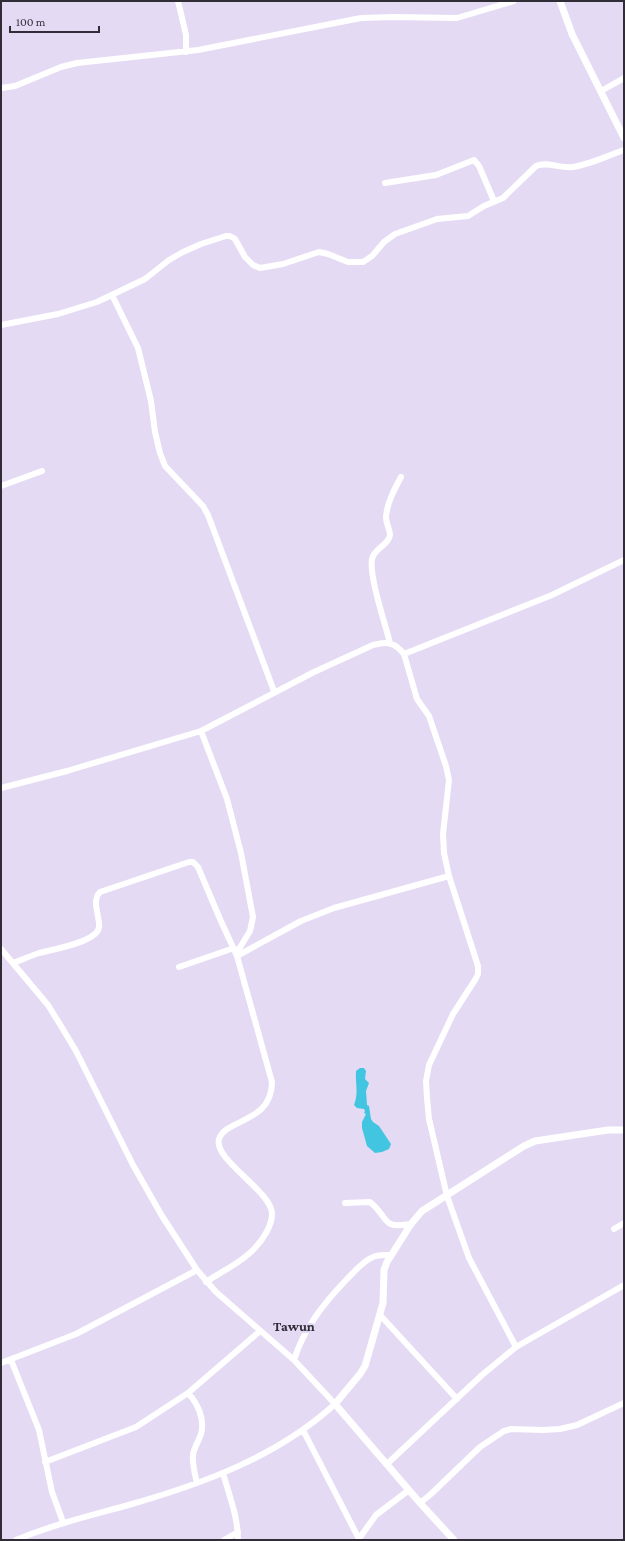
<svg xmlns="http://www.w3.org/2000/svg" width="625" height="1541" font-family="'Crimson Pro',serif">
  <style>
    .water { fill: #42c5e0 }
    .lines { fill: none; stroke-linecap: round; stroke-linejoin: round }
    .minor { stroke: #fff; stroke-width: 6 }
    .tertiary { stroke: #fff; stroke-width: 7 }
    .labels { text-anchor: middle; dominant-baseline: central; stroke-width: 4; stroke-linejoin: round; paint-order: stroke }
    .quarter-label { font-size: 14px; font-weight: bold; fill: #312d37; stroke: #e5daf4 }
  </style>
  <rect width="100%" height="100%" fill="#e5daf4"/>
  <path class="water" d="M360 1068H364L366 1071 365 1079 369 1083 366 1091 367 1105 369 1106 371 1119 373 1122 379 1126 391 1144 389 1149 382 1152 375 1153 367 1146 362 1128V1122L366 1114 364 1113 365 1111 364 1109 357 1108 354 1105C359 1093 355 1083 356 1071Z"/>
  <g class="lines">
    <path class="minor" d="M178 1 186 35V52
      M1 88 15 86 61 67 77 63 198 50 361 18 393 17 457 18 514 1
      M601 91 624 78
      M385 183 436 175 474 160 479 166 494 201
      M112 295 138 348 151 401 155 432 160 453 165 466 203 506 208 515 274 691
      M1 325 58 314 97 302 145 279 169 260 183 252 201 244 226 236H230L235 239 245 257 253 265 260 268 283 264 319 252 328 254 348 262H363L372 256 384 242 395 234 437 219 468 216 484 206 503 198 536 166C548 161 561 169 573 167 591 164 607 156 624 150
      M1 486 42 471
      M390 643C385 623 369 577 372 559 374 548 389 545 390 535 390 529 386 524 386 517 387 503 394 490 401 477
      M404 654 552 595 624 560
      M201 731 227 799 241 853 253 917 250 931 236 954
      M1 788 67 771 201 731 314 672 373 645C388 641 394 642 404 654L417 699 429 716 446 766 449 780 443 834 444 853 449 876 478 966V974L475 980 453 1014 429 1065 426 1081 427 1098 429 1119 447 1196 469 1258 516 1347
      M1 949 48 1005 61 1026 76 1051 133 1165 162 1216 197 1270 216 1292 294 1360 335 1404C278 1456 205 1483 132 1504 93 1515 54 1524 16 1540
      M237 956 301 921 334 908 449 876
      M13 963C22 960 30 956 39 953 51 950 98 942 99 927 100 916 91 901 100 892L189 862H193L198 867 220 919 237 956 272 1082C272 1123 225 1119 219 1139 213 1160 272 1191 272 1214 272 1226 262 1241 254 1249 241 1263 222 1271 206 1282
      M179 967 234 948
      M345 1203 370 1202C390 1218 380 1229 411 1224
      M614 1229 624 1223
      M380 1315 457 1399
      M11 1360 39 1430 52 1492 63 1522
      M294 1360C304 1328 324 1303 347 1279 355 1271 363 1261 373 1257 378 1254 385 1255 391 1255
      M1 1363 76 1334 197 1270
      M188 1393C198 1404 205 1419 201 1434 199 1441 194 1447 193 1455 192 1464 195 1474 197 1483
      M303 1430 359 1539
      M45 1462 136 1427 188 1393 260 1331
      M387 1464 482 1375 516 1347 624 1285
      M223 1473C229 1495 238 1517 238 1540
      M420 1503 431 1494 480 1447 504 1431 511 1429 543 1430 560 1429 577 1425 624 1403
      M224 1540 238 1532
      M358 1540 376 1515 409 1490"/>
    <path class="tertiary" d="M560 1 572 34 624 138
      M454 1540 420 1503 335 1404 360 1374 365 1366 383 1303 384 1270 387 1262 411 1224 422 1211 524 1146 535 1141 608 1130H624"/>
  </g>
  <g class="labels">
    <g class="quarter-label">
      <text x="294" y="1326">Tawun</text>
    </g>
  </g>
  <rect width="625" height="1541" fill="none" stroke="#312d37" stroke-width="4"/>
  <path d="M10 26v6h89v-6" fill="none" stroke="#312d37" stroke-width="2"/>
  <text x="16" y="26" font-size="12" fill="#312d37" stroke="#e5daf4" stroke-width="3" paint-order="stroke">100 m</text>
</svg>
